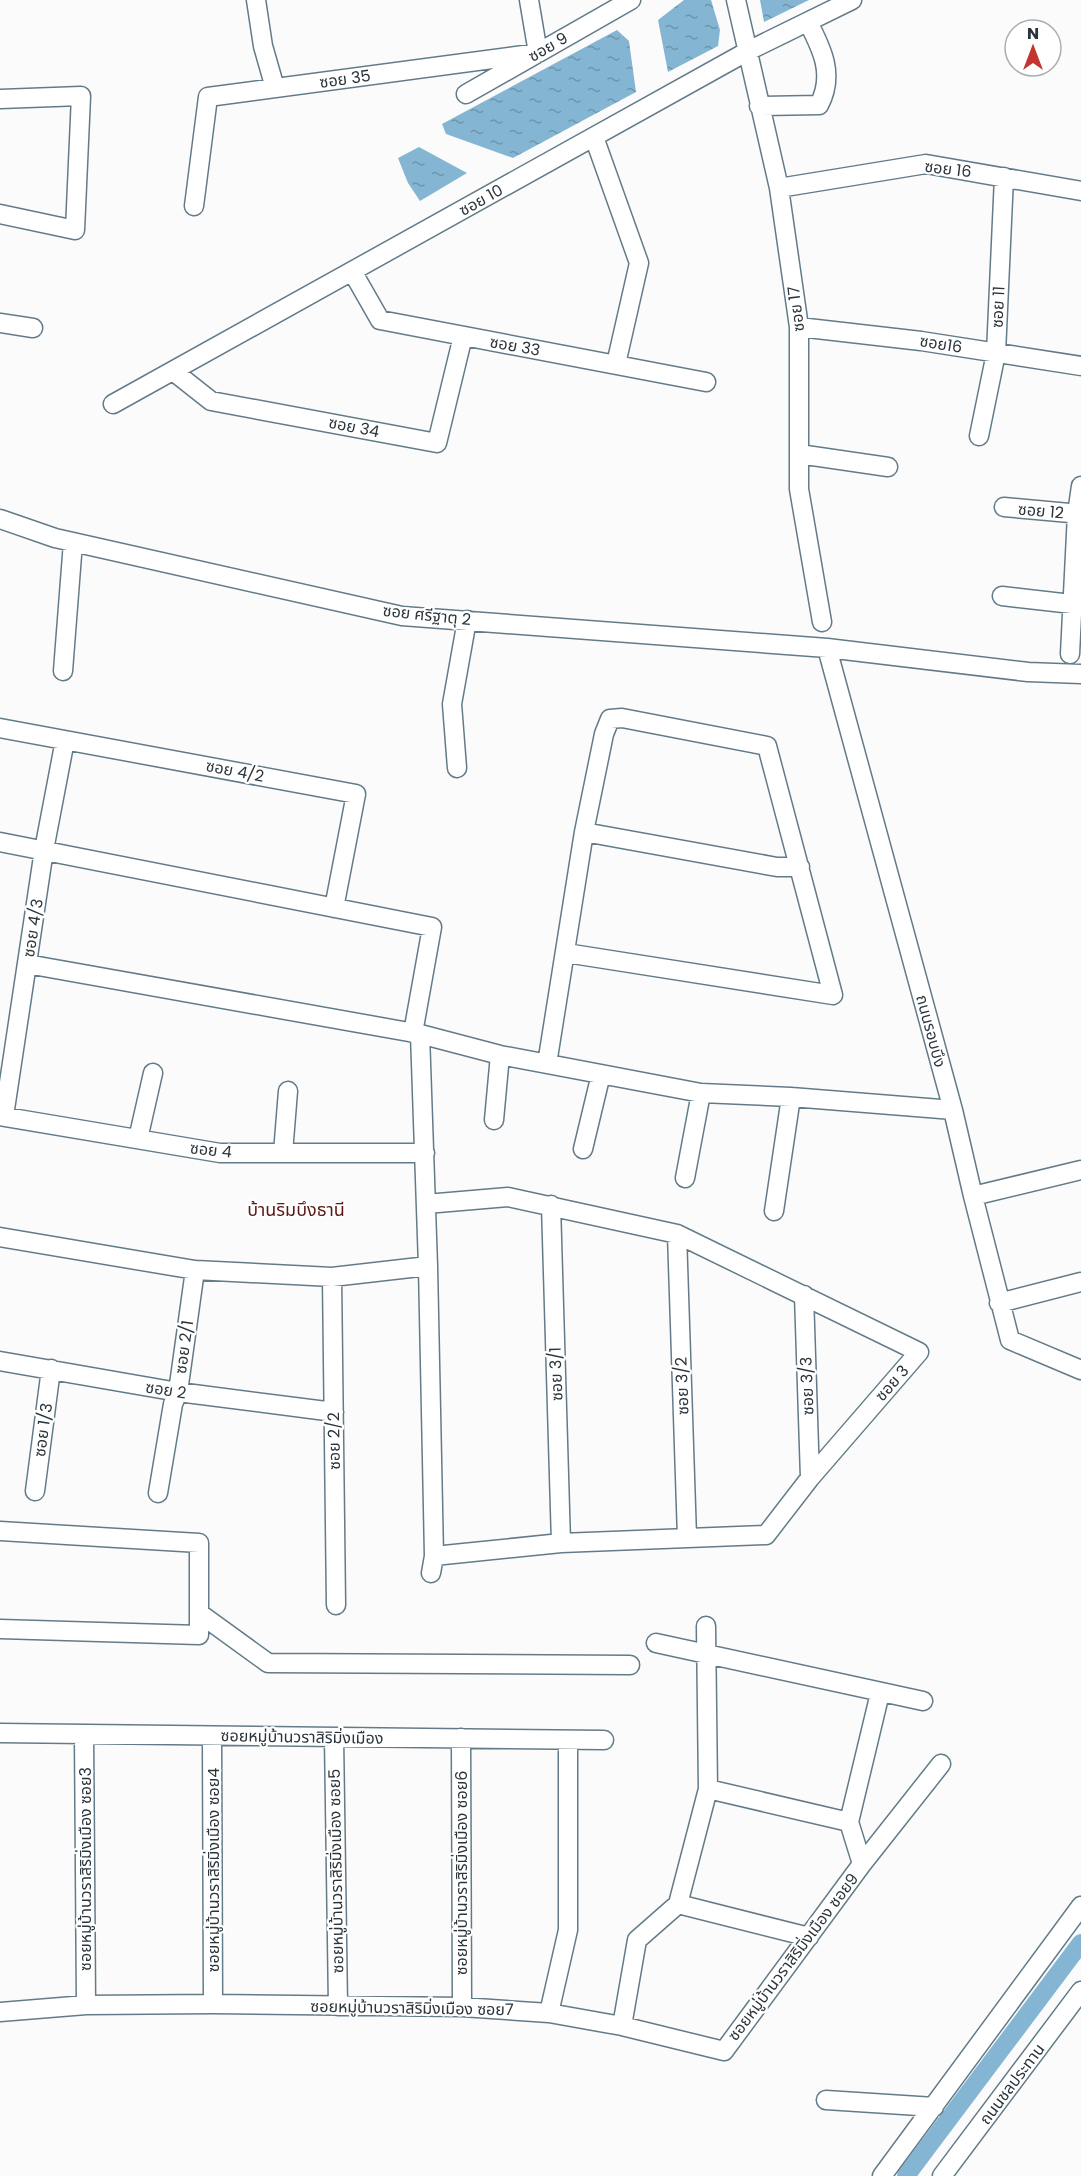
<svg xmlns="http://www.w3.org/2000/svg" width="1081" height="2176" font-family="Poppins,'Noto Sans Thai',sans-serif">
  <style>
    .water { fill: url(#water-ripples) }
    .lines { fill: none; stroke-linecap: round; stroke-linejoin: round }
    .canal { stroke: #84b6d3; stroke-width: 18 }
    .minor-casing { stroke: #637b89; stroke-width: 21 }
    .minor { stroke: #fff; stroke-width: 18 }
    .labels { text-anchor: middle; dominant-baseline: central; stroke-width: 4.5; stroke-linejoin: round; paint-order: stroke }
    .street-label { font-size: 16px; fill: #2a343a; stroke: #fff }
    .neighbourhood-label { font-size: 18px; fill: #5c1815; stroke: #fff }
  </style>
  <defs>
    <pattern id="water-ripples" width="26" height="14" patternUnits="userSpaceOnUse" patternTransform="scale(1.5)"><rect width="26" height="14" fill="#84b6d3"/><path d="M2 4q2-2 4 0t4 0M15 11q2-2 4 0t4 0" fill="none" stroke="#6c95ac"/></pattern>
  </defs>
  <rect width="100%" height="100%" fill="#fbfbfb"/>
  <path class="water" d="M684 0H711L720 30 718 46 668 72 658 20Z
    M760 0H809L764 22Z
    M617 30 629 41 636 92 513 158 446 134 442 124Z
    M419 147 467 173 420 201 408 183 398 158Z"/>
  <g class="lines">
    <path class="canal" d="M906 2176 1081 1943"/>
    <g class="minor-casing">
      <path id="minor" d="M256 0 263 46 275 88
        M736 0 779 188 799 327V489L822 622
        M466 94 631 0
        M0 99 81 96 75 230 0 214
        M759 106 819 105C835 75 822 49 808 22
        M594 137 639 263 616 364
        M779 188 926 164 1081 191
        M194 206 208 97 538 53 529 0
        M352 271 380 320 706 382
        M0 323 33 328
        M799 327 921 341 1081 366
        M173 371 211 401 437 443 463 336
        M113 404 748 51 852 0
        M979 436 996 353 1004 177
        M799 454 888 467
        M1004 507 1081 514
        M0 519 55 538 402 616 827 648 1028 672 1081 674
        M1002 596 1081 605
        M827 648 953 1110 973 1196 1010 1340 1081 1370
        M1070 654 1077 514 1081 486
        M63 671 73 542
        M0 728 356 794 334 908
        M457 768 452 704 467 620
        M584 832 777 867H800
        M0 842 432 927 413 1033
        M27 964 420 1034 500 1055 701 1093 791 1097 953 1110
        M420 1034 428 1266 434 1556 431 1573
        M547 1064 584 832 604 734 610 719 622 718 767 746 833 995 566 953
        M0 1116 220 1153H425
        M4 1116 44 850 65 740
        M494 1120 500 1055
        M138 1139 153 1073
        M583 1149 601 1074
        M283 1153 288 1091
        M685 1178 701 1093
        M973 1196 1081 1170
        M426 1204 508 1197 677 1234 919 1352 810 1478 766 1535 561 1543 434 1556
        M551 1205 561 1543
        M774 1211 791 1097
        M677 1234 687 1537
        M0 1237 195 1270 332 1277 428 1266
        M332 1277 336 1605
        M804 1295 810 1478
        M999 1303 1081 1282
        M0 1361 178 1392 334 1412
        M35 1491 51 1369
        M158 1493 173 1404 178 1392 195 1270
        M0 1531 199 1543V1635L0 1629
        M199 1613 268 1663 630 1665
        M656 1643 923 1701
        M0 1733 604 1740
        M84 1734 86 2005
        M212 1736 213 2004
        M334 1737 338 2006
        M461 1738 462 2007
        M708 1789 849 1822 862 1864
        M849 1822 880 1693
        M678 1904 809 1937
        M0 2012 86 2005 213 2004 462 2007 549 2013 568 1930V1740
        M549 2013 622 2026 724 2051 862 1864 941 1764
        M622 2026 637 1940 678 1904 708 1789 706 1626
        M826 2100 934 2107
        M882 2176 1081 1906
        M942 2176 1081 1991"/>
    </g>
    <use href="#minor" class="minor"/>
  </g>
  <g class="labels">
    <g class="street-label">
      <text transform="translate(548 47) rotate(-30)">ซอย 9</text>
      <text transform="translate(345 79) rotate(-8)">ซอย 35</text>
      <text transform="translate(948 169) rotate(7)">ซอย 16</text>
      <text transform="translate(481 200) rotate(-29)">ซอย 10</text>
      <text transform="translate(998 307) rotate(-87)">ซอย 11</text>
      <text transform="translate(796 309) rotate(-97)">ซอย 17</text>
      <text transform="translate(941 344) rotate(9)">ซอย16</text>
      <text transform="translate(515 346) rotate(10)">ซอย 33</text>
      <text transform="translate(354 427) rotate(11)">ซอย 34</text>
      <text transform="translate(1041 511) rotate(5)">ซอย 12</text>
      <text transform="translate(427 615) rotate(6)">ซอย ศรีฐาตุ 2</text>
      <text transform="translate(235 771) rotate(11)">ซอย 4/2</text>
      <text transform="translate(33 928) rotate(-81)">ซอย 4/3</text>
      <text transform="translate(931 1031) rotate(75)">ถนนรอบบึง</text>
      <text transform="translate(211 1150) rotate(6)">ซอย 4</text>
      <text transform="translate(184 1347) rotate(-82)">ซอย 2/1</text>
      <text transform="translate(556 1374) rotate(-92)">ซอย 3/1</text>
      <text transform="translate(892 1383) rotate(-49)">ซอย 3</text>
      <text transform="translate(682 1386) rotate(-92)">ซอย 3/2</text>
      <text transform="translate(807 1386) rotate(-92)">ซอย 3/3</text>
      <text transform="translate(166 1390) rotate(9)">ซอย 2</text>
      <text transform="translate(43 1430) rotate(-82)">ซอย 1/3</text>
      <text transform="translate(334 1441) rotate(-91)">ซอย 2/2</text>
      <text transform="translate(302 1737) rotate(1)">ซอยหมู่บ้านวราสิริมิ่งเมือง</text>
      <text transform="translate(85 1869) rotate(-90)">ซอยหมู่บ้านวราสิริมิ่งเมือง ซอย3</text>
      <text transform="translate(213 1870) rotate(-90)">ซอยหมู่บ้านวราสิริมิ่งเมือง ซอย4</text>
      <text transform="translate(336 1871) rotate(-91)">ซอยหมู่บ้านวราสิริมิ่งเมือง ซอย5</text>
      <text transform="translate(461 1873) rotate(-90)">ซอยหมู่บ้านวราสิริมิ่งเมือง ซอย6</text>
      <text transform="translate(793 1957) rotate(-53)">ซอยหมู่บ้านวราสิริมิ่งเมือง ซอย9</text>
      <text transform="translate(412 2008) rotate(1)">ซอยหมู่บ้านวราสิริมิ่งเมือง ซอย7</text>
      <text transform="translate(1012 2084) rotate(-53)">ถนนชลประทาน</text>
    </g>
    <g class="neighbourhood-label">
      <text x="296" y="1209">บ้านริมบึงธานี</text>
    </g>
  </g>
  <g transform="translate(1033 48)"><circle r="28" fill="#ffffff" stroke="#aaaeb0" stroke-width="1.5"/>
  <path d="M0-4.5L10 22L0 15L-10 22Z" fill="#c33530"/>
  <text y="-9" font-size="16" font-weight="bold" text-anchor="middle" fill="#2a343a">N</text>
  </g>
</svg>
